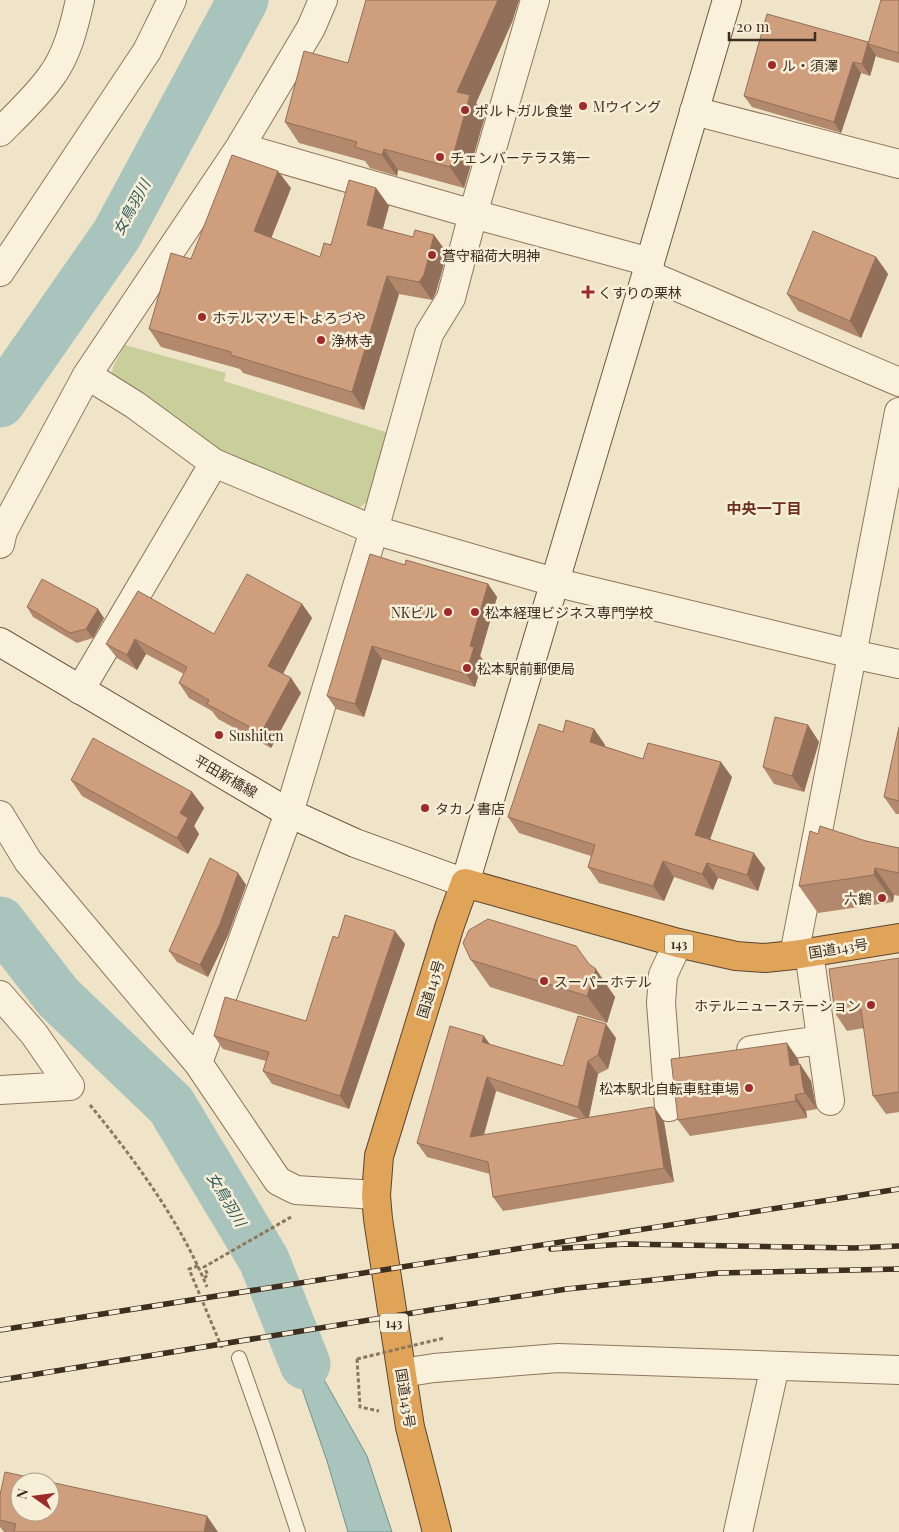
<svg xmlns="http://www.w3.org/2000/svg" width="899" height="1532" font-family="'Playfair Display','Noto Sans JP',serif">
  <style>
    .green { fill: #c9cf9b }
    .water { fill: #a9c4bc; stroke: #6f938a }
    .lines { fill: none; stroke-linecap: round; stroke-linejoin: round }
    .river { stroke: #a9c4bc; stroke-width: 51 }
    .lane-casing { stroke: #8d765c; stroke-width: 16 }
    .street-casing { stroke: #8d765c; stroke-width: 30 }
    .secondary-casing { stroke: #6f573f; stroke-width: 30 }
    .highway-casing { stroke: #5b4430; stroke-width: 30 }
    .path { stroke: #8d765c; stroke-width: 3; stroke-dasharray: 4 2.5; stroke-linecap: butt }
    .lane { stroke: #faf1dc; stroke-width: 14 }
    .street { stroke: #faf1dc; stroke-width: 28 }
    .secondary { stroke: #faf1dc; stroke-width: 28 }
    .highway { stroke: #e0a458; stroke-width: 28 }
    .rail-casing { stroke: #3d2e20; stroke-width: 5.5 }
    .rail { stroke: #f7eed8; stroke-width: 4; stroke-dasharray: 11; stroke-linecap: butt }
    .path-bridge { stroke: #8d765c; stroke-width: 3; stroke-dasharray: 4 2.5; stroke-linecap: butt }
    .wall { fill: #b2896c; fill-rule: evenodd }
    .shaded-wall { fill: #916f58 }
    .building { fill: #cf9f7d; stroke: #916f58 }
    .poi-dot { fill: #9e2a2b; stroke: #f7eed8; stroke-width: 2 }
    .labels { text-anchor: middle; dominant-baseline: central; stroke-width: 5; stroke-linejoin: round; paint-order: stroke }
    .shield { fill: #f7eed8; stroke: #756857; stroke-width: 1 }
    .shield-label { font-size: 12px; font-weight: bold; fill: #3d2e20 }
    .poi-label { font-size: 14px; fill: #3d2e20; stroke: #f7eed8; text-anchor: start }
    .street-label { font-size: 14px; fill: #3d2e20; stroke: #f7eed8 }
    .water-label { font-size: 15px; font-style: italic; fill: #2f5d5a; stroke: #f7eed8 }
    .neighbourhood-label { font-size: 15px; font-weight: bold; fill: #6b2e1e; stroke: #f7eed8 }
  </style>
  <rect width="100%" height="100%" fill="#f0e4c8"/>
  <path class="green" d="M125 345 226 373 224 381 389 433 370 499 358 509 222 453 111 375 114 364Z"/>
  <path class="water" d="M259 1264 367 1456 392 1532H348L327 1461Z"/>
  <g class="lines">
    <path class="river" d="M0 402 117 234 243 0
      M0 922 58 997 171 1105 264 1260 305 1364"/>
    <g class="lane-casing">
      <path id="lane" d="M239 1358 265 1432 298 1532"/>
    </g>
    <g class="street-casing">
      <path id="street" d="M694 111 899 164
        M0 132C17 115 36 97 50 78 67 56 74 27 80 0
        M240 147 473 214 650 262
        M0 272 147 51 172 0
        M647 274 899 382
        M87 375 135 405 214 463 374 530 554 582 852 654 899 664
        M0 544 3 531 87 375 240 147 311 28 323 0
        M80 690 214 463
        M0 815 28 861 198 1063 278 1181 296 1190 376 1195
        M809 952 830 1101
        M794 955 899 412
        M0 995 34 1034 70 1086
        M751 1050 821 1040
        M198 1063 289 813 374 530 429 334 451 298 473 214 535 0
        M0 1090 70 1086
        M669 1107 661 1003 663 975 678 943
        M402 1373 434 1368 558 1358 899 1370
        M738 1532 775 1366"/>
    </g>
    <g class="secondary-casing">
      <path id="secondary" d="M0 642 289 813 355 843 465 883 640 296 727 0"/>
    </g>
    <g class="highway-casing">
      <path id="highway" d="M437 1532 410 1427 378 1219 376 1195 379 1156 450 925 465 883 678 943 736 956 765 958 794 955 899 938"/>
    </g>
    <path class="path" d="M90 1105C135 1160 180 1221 207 1287
      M198 1266 189 1269 222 1348
      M204 1278 208 1275 204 1267 291 1217
      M357 1359 360 1407 379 1411"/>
    <use href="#lane" class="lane"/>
    <use href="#street" class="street"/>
    <use href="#secondary" class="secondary"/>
    <use href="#highway" class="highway"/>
    <g class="rail-casing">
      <path id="rail" d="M551 1249 625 1244 854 1248 899 1246
        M0 1330 899 1189
        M0 1380 437 1309 567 1289 719 1273 899 1269"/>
    </g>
    <use href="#rail" class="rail"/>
    <path class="path-bridge" d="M357 1359 444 1338"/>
  </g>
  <path class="wall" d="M366 0H519L512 22 476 103 485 116 464 188 398 170 397 176 370 168 365 161 299 143 285 122 348 63Z
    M899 0V63L877 57 876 55 870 76 861 73 841 133 752 107 744 96 868 42Z
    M291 188 271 238 320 257 376 188 389 206 383 229 413 237 434 235 447 253 436 292 432 300 399 294 364 410 243 373 240 369 161 347 149 329 191 259Z
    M876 257 888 274 861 338 798 311 787 294Z
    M405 565 488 584 497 597 480 656 483 660 475 687 382 659 364 717 336 709 327 696Z
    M138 591 214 634 302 604 312 618 283 674 291 678 301 693 271 748 218 719 212 711 189 698 179 683 184 674 146 654 137 670 117 658 106 644Z
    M27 607 104 618 93 638 77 643 33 617Z
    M808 725 819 742 804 792 774 784 763 767Z
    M899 727V814H896L884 797Z
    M594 729 605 745 604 746 643 759 732 777 710 839 765 868 758 891 718 878 713 890 674 877 664 901 599 883 588 867 591 856 519 833 508 817 563 732Z
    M71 780 192 792 204 808 194 826 199 834 188 854 82 796Z
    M866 841 899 848V896L894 895 893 902 818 913 799 886Z
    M238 873 246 885 228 935 208 977 177 962 169 951Z
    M338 938 405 944 349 1109 272 1084 263 1071 266 1061 223 1049 214 1036 306 1021Z
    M899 958V1112L886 1114 873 1096 864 1028 847 1031 835 1013Z
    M471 960 589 965 615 997 607 1023 490 987Z
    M616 1038 608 1069 598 1074 589 1117 655 1108 664 1122 674 1182 503 1211 493 1197 490 1174 427 1157 417 1143 490 1045 563 1066ZM496 1091 580 1119 484 1135Z
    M798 1059 799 1064H800L811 1081 815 1103 817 1109 806 1111 807 1118 690 1136 678 1120Z
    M0 1495 218 1532H4L0 1527Z"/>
  <path class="shaded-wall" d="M498 0H519L512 22 476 103 485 116 464 188 450 167 457 92Z
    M868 44 876 55 870 76 862 64Z
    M853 62 861 73 841 133 834 122Z
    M384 149 398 170 397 176 382 155Z
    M278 171 291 188 267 249 254 231Z
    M376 188 389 206 379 242 367 225Z
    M434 235 447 253 436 292 432 300 419 282Z
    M876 257 888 274 861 338 850 321Z
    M387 276 399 294 364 410 352 392Z
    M488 584 497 597 480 656 483 660 475 687 466 674 470 646Z
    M302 604 312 618 279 681 268 666Z
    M98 609 104 618 93 638 86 629Z
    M135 639 146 654 137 670 127 655Z
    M372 646 382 659 364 717 355 704Z
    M291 678 301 693 271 748 261 733Z
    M808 725 819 742 804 792 792 776Z
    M594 729 605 745 601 757 590 742Z
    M721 762 732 777 706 851 695 835Z
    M192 792 204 808 194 826 199 834 188 854 177 838 180 813Z
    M754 853 765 868 758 891 747 875Z
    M663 861 674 877 664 901 653 886Z
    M707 863 718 878 713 890 702 874Z
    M875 868 894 895 893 902 874 875Z
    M238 873 246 885 228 935 208 977 200 965Z
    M395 931 405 944 349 1109 340 1096Z
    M596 969 615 997 607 1023 587 996Z
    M606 1024 616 1038 608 1069 598 1055Z
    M484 1036 494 1050 482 1042Z
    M787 1043 798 1059 802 1082 790 1066Z
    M588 1061 598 1074 588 1121 578 1107Z
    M800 1064 811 1081 815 1103 817 1109 805 1093 803 1087Z
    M487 1077 496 1091 479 1151 470 1137Z
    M795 1095 806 1111 807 1118 796 1101Z
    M655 1108 664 1122 674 1182 664 1168Z
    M207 1516 218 1532H204Z"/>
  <path class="building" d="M366 0H498L457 92 470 95 450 167 384 149 382 155 355 147 357 142 285 122 304 51 348 63Z
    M881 0H899V53L868 44Z
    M767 14 868 42 862 64 853 62 834 122 744 96Z
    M232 155 278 171 254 231 320 257 324 243 331 245 349 180 376 188 367 225 413 237 415 230 434 235 424 275 419 282 387 276 352 392 231 355V352L149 329 171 253 191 259Z
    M813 231 876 257 850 321 787 294Z
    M370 554 405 565 406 560 488 584 470 646 474 647 466 674 372 646 355 704 327 696Z
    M247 574 302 604 268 666 291 678 261 733 207 704 209 700 179 683 187 667 135 639 127 655 106 644 138 591 214 634Z
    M42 579 98 609 86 629 70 633 27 607Z
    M775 717 808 725 792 776 763 767Z
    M566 720 594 729 590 742 643 759 648 743 721 762 695 835 754 853 747 875 707 863 702 874 663 861 653 886 588 867 595 845 508 817 539 724 563 732Z
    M899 727V801L884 797Z
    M93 738 192 792 180 813 188 818 177 838 71 780Z
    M820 826 866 841 899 848V873L875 868 874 875 799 886 810 831 818 834Z
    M210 858 238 873 220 924 200 965 169 951Z
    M345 915 395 931 340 1096 263 1071 269 1052 214 1036 225 997 306 1021 333 936 338 938Z
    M488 919 576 946 589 964 596 969 587 996 471 960 463 943 469 930Z
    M899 958V1092L873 1096 861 1009 835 1013 829 969Z
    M578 1016 606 1024 598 1055 588 1061 578 1107 487 1077 470 1137 652 1107 655 1108 664 1168 493 1197 488 1162 417 1143 450 1026 484 1036 482 1042 563 1066Z
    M787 1043 790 1066 800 1064 803 1087 805 1093 795 1095 796 1101 678 1120 671 1059Z
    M5 1472 50 1482H20V1512H50V1482L207 1516 204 1532H14L16 1524 0 1520V1495Z"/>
  <g class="poi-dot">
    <circle cx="772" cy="65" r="5"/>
    <circle cx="583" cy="106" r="5"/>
    <circle cx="465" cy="110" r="5"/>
    <circle cx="440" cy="157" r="5"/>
    <circle cx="432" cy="255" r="5"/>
    <path d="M585.5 284.5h5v5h5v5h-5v5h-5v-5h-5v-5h5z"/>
    <circle cx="202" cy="317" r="5"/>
    <circle cx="321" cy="340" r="5"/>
    <circle cx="448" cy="612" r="5"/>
    <circle cx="475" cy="612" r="5"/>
    <circle cx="467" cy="668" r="5"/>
    <circle cx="219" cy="735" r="5"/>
    <circle cx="425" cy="808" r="5"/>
    <circle cx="882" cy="898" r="5"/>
    <circle cx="544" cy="981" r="5"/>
    <circle cx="871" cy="1005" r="5"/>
    <circle cx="749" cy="1088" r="5"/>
  </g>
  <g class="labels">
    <g class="shield">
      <rect x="665" y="934.5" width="28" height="19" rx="4"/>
      <rect x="380" y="1313.5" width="28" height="19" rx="4"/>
    </g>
    <g class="shield-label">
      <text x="679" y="944">143</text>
      <text x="394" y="1323">143</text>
    </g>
    <g class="poi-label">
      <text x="782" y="65">ル・須澤</text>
      <text x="593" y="106">Mウイング</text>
      <text x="475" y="110">ポルトガル食堂</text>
      <text x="450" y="157">チェンバーテラス第一</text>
      <text x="442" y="255">蒼守稲荷大明神</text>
      <text x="598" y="292">くすりの栗林</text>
      <text x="212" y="317">ホテルマツモトよろづや</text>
      <text x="331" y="340">浄林寺</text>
      <text x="438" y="612" text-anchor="end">NKビル</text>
      <text x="485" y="612">松本経理ビジネス専門学校</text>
      <text x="477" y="668">松本駅前郵便局</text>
      <text x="229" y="735">Sushiten</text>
      <text x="435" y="808">タカノ書店</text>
      <text x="872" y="898" text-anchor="end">六鶴</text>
      <text x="554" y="981">スーパーホテル</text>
      <text x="861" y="1005" text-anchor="end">ホテルニューステーション</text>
      <text x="739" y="1088" text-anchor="end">松本駅北自転車駐車場</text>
    </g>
    <g class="street-label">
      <text transform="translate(226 776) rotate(30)">平田新橋線</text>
      <text transform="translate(838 948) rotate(-9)">国道143号</text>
      <text transform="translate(430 989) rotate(-73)">国道143号</text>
      <text transform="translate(406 1398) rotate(81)">国道143号</text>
    </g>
    <g class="water-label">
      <text transform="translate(131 207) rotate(-61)">女鳥羽川</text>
      <text transform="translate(227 1199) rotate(59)">女鳥羽川</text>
    </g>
    <g class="neighbourhood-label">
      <text x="764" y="508">中央一丁目</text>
    </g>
  </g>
  <g transform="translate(35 1497) rotate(284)"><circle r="24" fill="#f7eed8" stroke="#ada18e"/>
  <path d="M0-4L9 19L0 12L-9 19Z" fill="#9e2a2b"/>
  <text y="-8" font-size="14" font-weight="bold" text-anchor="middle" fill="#3d2e20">N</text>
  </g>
  <path d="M729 32v8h86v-8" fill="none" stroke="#3d2e20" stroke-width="2.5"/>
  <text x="736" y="32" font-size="15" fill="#3d2e20" stroke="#f7eed8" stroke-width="4" paint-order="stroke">20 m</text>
</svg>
